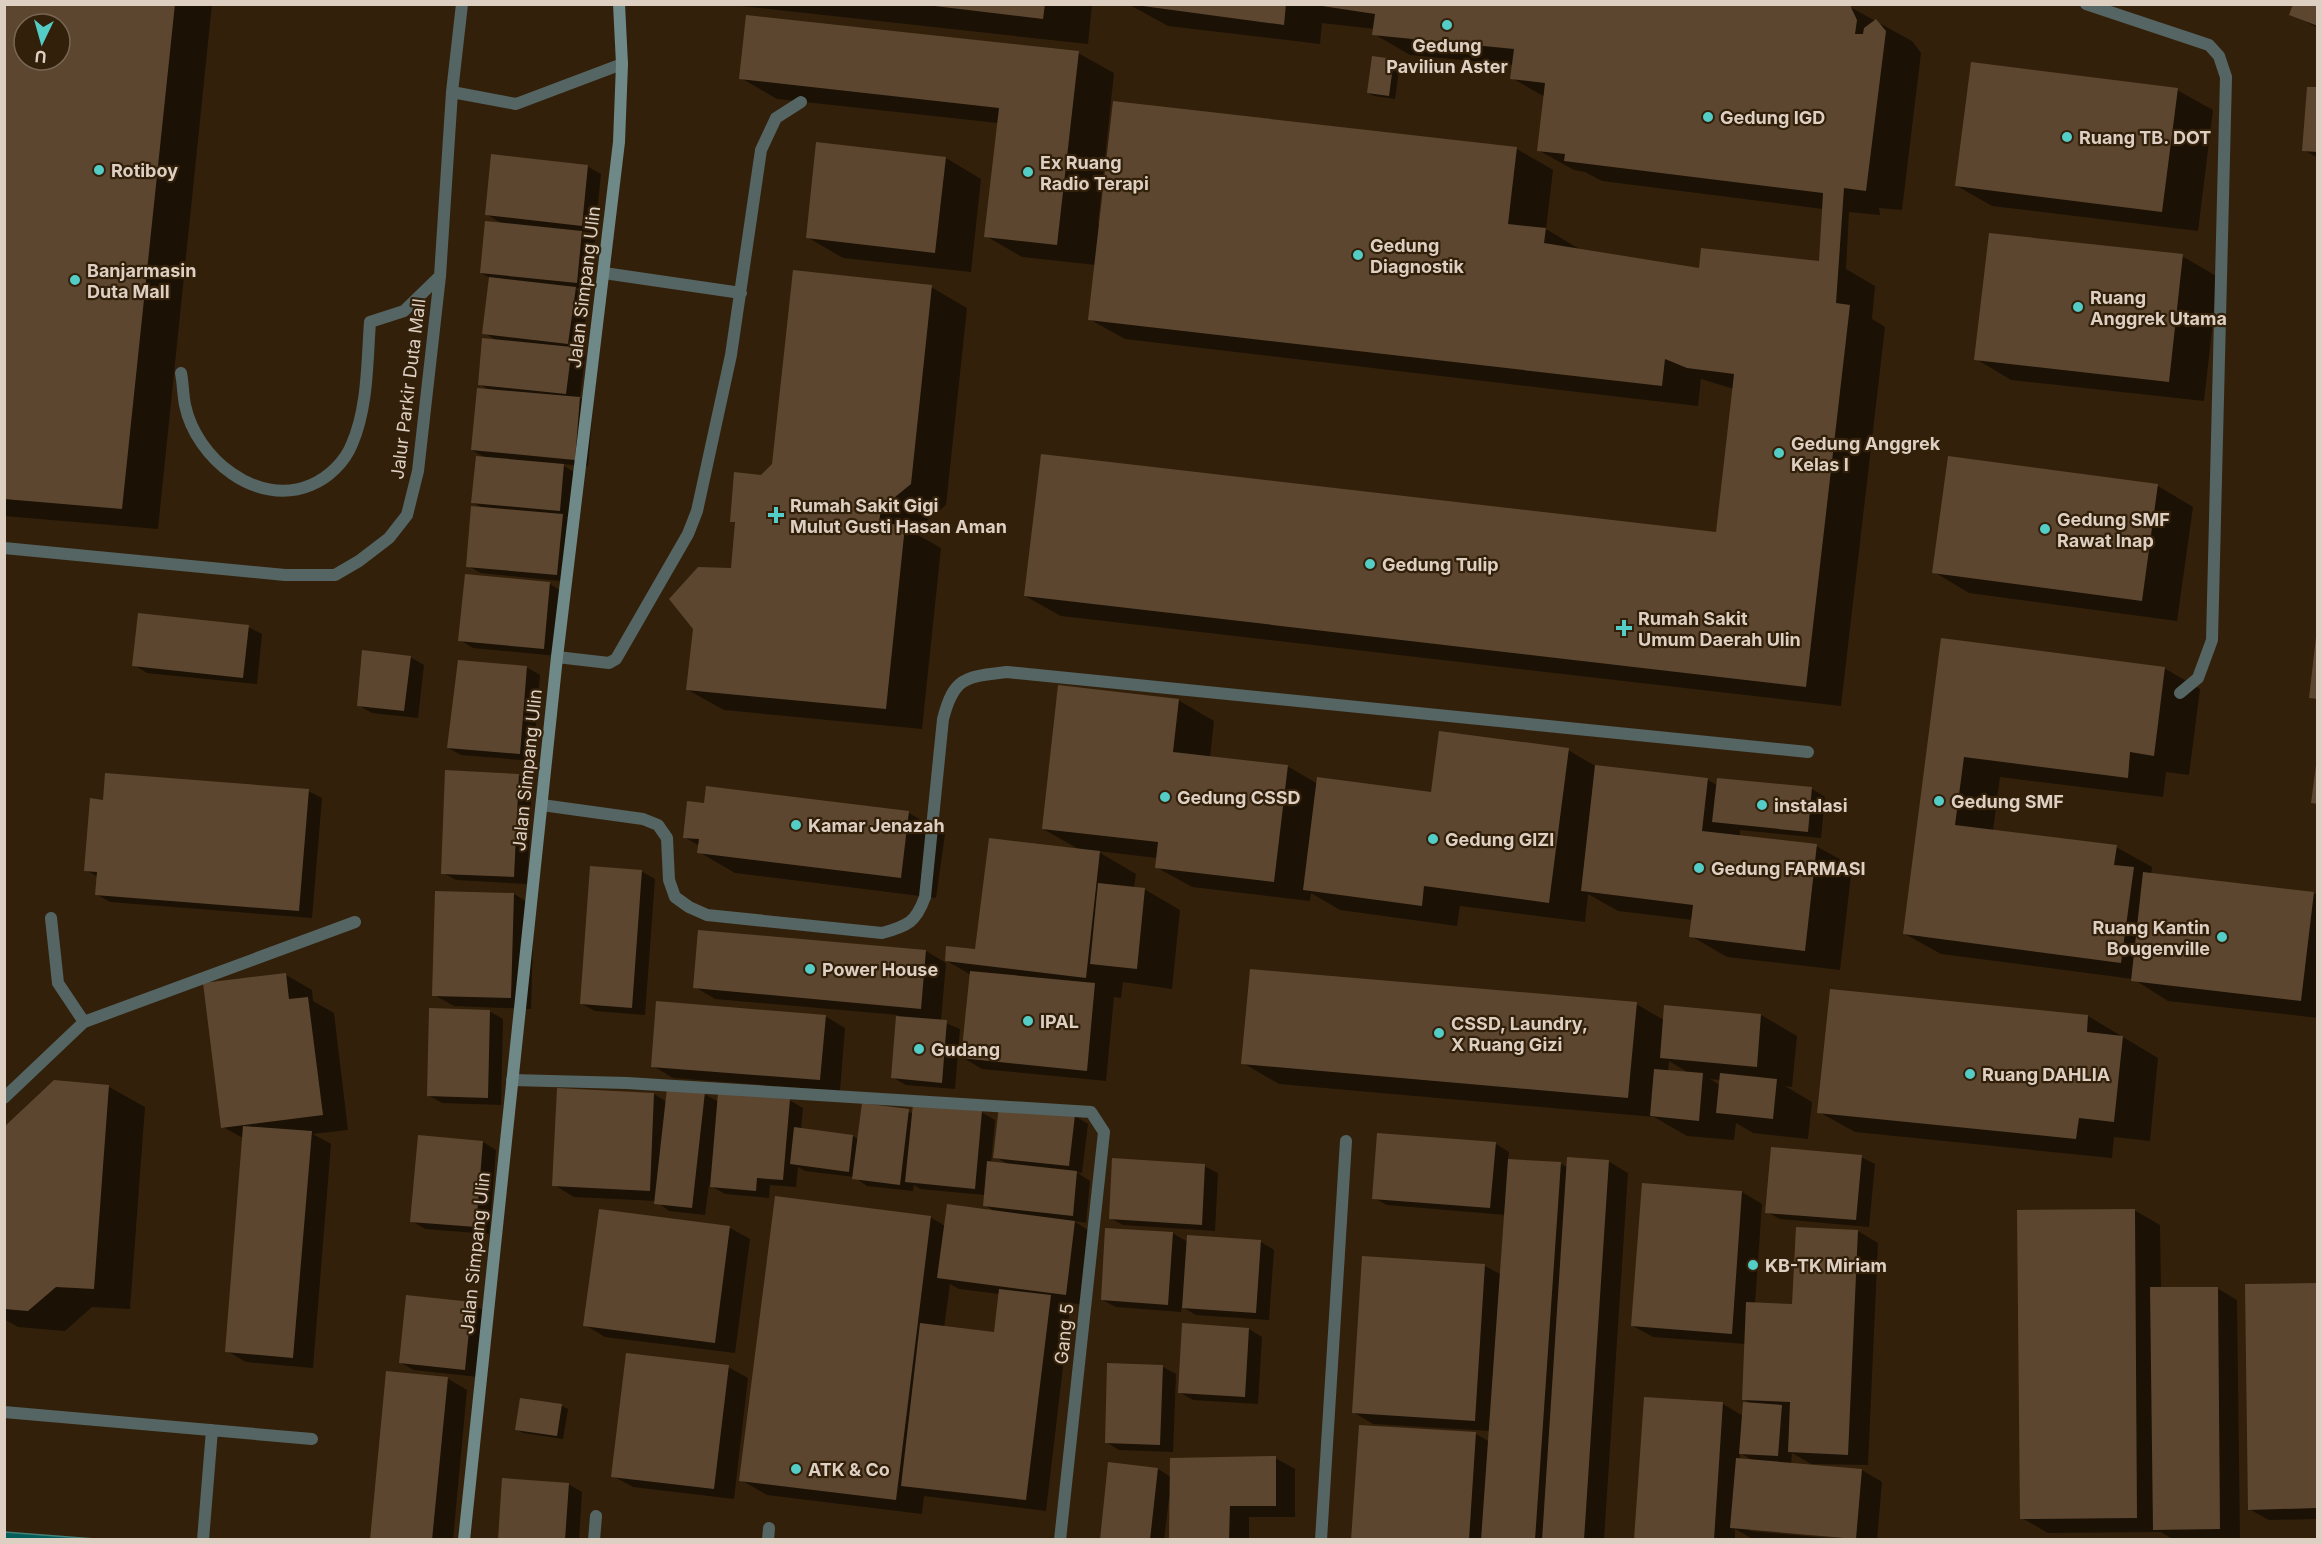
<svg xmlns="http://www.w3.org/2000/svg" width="2322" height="1544" font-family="Inter,sans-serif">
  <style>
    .water { fill: #025e5a; stroke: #44807a; stroke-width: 1.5 }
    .shadow { fill: #0007; fill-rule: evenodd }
    .building { fill: #5c4630; fill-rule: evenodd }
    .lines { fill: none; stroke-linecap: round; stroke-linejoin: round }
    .service { stroke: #546563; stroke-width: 12 }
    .minor { stroke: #546563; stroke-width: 12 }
    .secondary { stroke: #6e8987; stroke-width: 12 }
    .poi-dot { fill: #54cdc7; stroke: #33200a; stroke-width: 2 }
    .labels { text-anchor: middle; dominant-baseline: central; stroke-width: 4.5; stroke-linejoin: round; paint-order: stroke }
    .poi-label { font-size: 18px; font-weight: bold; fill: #ddd0c3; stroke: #33200a; text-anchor: start }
    .street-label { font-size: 18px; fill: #ddd0c3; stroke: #33200a }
  </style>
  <rect width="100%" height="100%" fill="#33200a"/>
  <path class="water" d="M4 1532 95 1539H5Z"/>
  <path class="shadow" d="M4 4H212L158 529 4 516ZM24 24H60V60H24Z
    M722 4H1092L1088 44Z
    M1128 4H1832L1850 7 1912 41 1921 53 1902 210 1879 208 1880 215 1849 212 1846 269 1875 286 1872 319 1885 327 1841 706 1061 616 1025 596 1718 534 1734 389 1701 379 1698 406 1125 339 1089 319 1096 265 1022 257 986 236 998 123 777 99 741 78 1078 53 1114 73 1098 224 1517 149 1553 170 1546 229 1581 250 1700 270 1826 264 1823 209 1602 181 1585 172 1574 170 1538 150 1545 97 1512 78 1514 65 1410 55 1374 34 1375 29 1322 23 1320 44 1168 26Z
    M2318 4V28L2291 14Z
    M1373 57 1400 64 1395 99 1374 96 1368 93Z
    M2318 89V158L2304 150Z
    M2177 90 2213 110 2198 231 1992 206 1957 186Z
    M946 158 981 179 971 272 843 258 807 237Z
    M587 166 601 174 595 233 579 231 595 240 590 290 574 288 588 297 582 351 573 350 585 356 580 398 593 406 588 466 561 464 577 474 573 518 565 517 576 523 570 582 481 573 468 566 483 508 472 502 487 459 472 450 490 390 479 384 498 341 484 333 490 278 481 273 503 224 486 214Z
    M2182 256 2218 277 2204 401 2011 380 1976 359Z
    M931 287 967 308 946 505 925 522 917 523 916 534 941 548 922 729 724 710 688 690 732 569 737 524 732 521 761 477Z
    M2158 486 2193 507 2177 621 1969 593 1934 572Z
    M466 575 550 584 563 592 557 656 473 648 460 640Z
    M248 627 262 634 257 684 147 673 134 665Z
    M1942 639 2164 668 2200 689 2189 775 2166 772 2163 797 2000 777 1993 831 2116 847 2152 867 2151 875 2314 893 2318 896V1018L2168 1001 2133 979 1941 954 1905 934Z
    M410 657 424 665 418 718 372 713 358 705Z
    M526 667 540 675 533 761 461 755 448 748Z
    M1178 700 1214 721 1210 758 1287 766 1318 784 1432 794 1568 750 1597 767 1708 780 1717 785 1718 779 1812 789 1825 797 1821 838 1740 830V837L1816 846 1852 866 1840 970 1727 957 1691 936 1693 920 1618 911 1588 894 1585 922 1460 906 1457 926 1340 910 1311 893 1310 901 1192 887 1156 867 1157 858 1097 851 1136 874 1134 888 1144 889 1180 910 1172 989 1123 982 1121 998 1114 997 1106 1081 982 1069 962 1057 971 975 947 961 977 951 1082 851 1043 829Z
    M518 775 532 783 527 884 456 880 443 873Z
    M708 788 909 813 945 834 936 898 735 873 699 852 700 846 684 837 706 805Z
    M308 791 322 798 312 918 110 902 96 894 98 877 86 870 104 801Z
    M641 871 655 879 645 1015 595 1011 582 1004Z
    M514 894 534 906 531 1009 454 1006 434 995Z
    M926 951 946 963 941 1021 960 1029 955 1089 906 1085 892 1077 898 1015 715 999 695 987Z
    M286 975 312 990 313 1001 334 1013 348 1130 313 1134 331 1144 313 1368 246 1362 227 1351 243 1138 223 1127Z
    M1636 1004 1664 1020 1666 1007 1761 1015 1797 1036 1792 1087 1785 1086 1812 1102 1808 1139 1753 1133 1736 1123 1734 1140 1687 1136 1654 1117 1279 1084 1243 1063ZM1669 1061 1689 1073 1668 1071ZM1710 1079 1721 1080 1720 1085Z
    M489 1011 503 1019 501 1105 442 1103 428 1095Z
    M825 1016 845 1028 840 1091 673 1078 653 1066Z
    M2088 1016 2158 1058 2150 1141 2114 1137 2112 1158 1855 1132 1819 1112Z
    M109 1087 145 1107 130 1309 92 1307 65 1331 18 1327 4 1319V1129Z
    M654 1094 667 1102 704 1094 719 1102 789 1100 803 1108 801 1129 853 1136 859 1140 863 1105 913 1113 981 1112 995 1120 991 1163 1010 1165 995 1157 1075 1116 1088 1124 1082 1173 1076 1172 1090 1181 1086 1223 1074 1221 1094 1234 1085 1305 1060 1302 1070 1308 1046 1511 924 1496 922 1514 767 1495 741 1480 930 1217 945 1226 996 1212 984 1205 985 1195 920 1189 914 1185 913 1191 867 1186 854 1177 805 1171 798 1167 796 1187 770 1185 769 1198 725 1194 709 1185 705 1215 669 1211 656 1201 574 1197 554 1185ZM950 1284 959 1289 1000 1294 996 1334 944 1328Z
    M483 1142 496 1150 489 1234 425 1229 412 1221Z
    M1496 1144 1509 1152 1508 1160 1561 1164 1567 1167 1608 1161 1628 1173 1604 1540H1353L1360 1426 1476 1434 1490 1442 1491 1431 1373 1424 1353 1412 1363 1258 1485 1266 1502 1275 1506 1215 1387 1205 1374 1198Z
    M1861 1157 1875 1164 1869 1227 1780 1219 1767 1212Z
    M1204 1166 1218 1173 1215 1231 1123 1225 1110 1218Z
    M1742 1192 1762 1204 1755 1304 1793 1305 1858 1231 1878 1243 1868 1465 1811 1464 1792 1453 1791 1464 1862 1470 1882 1482 1877 1540 1750 1528V1531L1847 1540 1751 1538 1735 1529V1540H1636L1723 1404 1743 1416 1752 1404 1743 1399 1746 1344 1653 1337 1633 1326ZM1740 1453 1754 1461 1740 1460Z
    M2134 1210 2160 1225 2161 1289 2217 1288 2237 1300 2240 1540H2174L2161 1532 2048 1533 2022 1518Z
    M600 1211 730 1228 750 1239 735 1353 605 1337 585 1325Z
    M1172 1233 1188 1242H1261L1274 1250 1269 1320 1196 1315 1182 1307 1181 1312 1116 1307 1102 1300Z
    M2318 1285V1519L2269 1520 2249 1509Z
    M471 1303 485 1311 478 1377 414 1370 401 1363Z
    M1249 1329 1262 1337 1258 1404 1193 1400 1179 1392Z
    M728 1367 748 1378 734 1499 633 1487 613 1476Z
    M1163 1367 1176 1374 1173 1452 1119 1450 1106 1442Z
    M447 1378 467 1390 453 1540H371Z
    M521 1400 562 1406 568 1409 563 1439 523 1433 516 1429Z
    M1275 1458 1295 1469V1517H1249V1540H1171V1498H1169L1164 1540H1101L1110 1464 1158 1469 1171 1477Z
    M568 1484 582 1492 579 1540H499Z"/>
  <path class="building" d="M4 4H175L122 509 4 499ZM24 24H60V60H24Z
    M918 4H1045L1043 19Z
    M1128 4H1286L1284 25Z
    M1309 4H1845L1850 5 1857 20 1855 34H1863L1864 28 1876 19 1886 31 1866 191 1844 188 1836 303 1850 305 1806 687 1024 596 1041 454 1716 532 1734 374 1687 368 1665 359 1662 386 1088 320 1113 101 1517 147 1508 224 1546 228 1544 243 1699 268 1701 248 1819 261 1823 193 1564 161 1565 154 1537 151 1545 83 1510 79 1514 49 1372 35 1375 14Z
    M2293 4H2318V26L2289 15Z
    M746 15 1079 51 1057 245 984 237 999 108 739 79Z
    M1372 56 1394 59 1389 96 1367 93Z
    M1971 62 2178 88 2162 212 1955 186Z
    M2307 87H2318V152L2302 151Z
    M816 142 946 157 935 253 806 238Z
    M491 154 588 165 582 226 485 215Z
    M485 221 582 231 577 283 480 273Z
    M1989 233 2183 254 2169 382 1974 360Z
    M793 270 932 285 911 484 889 502 882 503 879 522 905 526 886 709 686 690 693 629 669 599 698 567 731 568 735 522H730L734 472 761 475 772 464Z
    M489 277 576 287 568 344 482 334Z
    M482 338 572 347 566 394 478 385Z
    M477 388 580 397 575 460 471 450Z
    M476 456 564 464 560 511 471 503Z
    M1948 456 2158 484 2142 601 1932 573Z
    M471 506 563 514 557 575 466 567Z
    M465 574 550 582 544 649 458 641Z
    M138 613 249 625 243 678 132 666Z
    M2316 637H2318V699L2309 698Z
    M1941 638 2165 667 2154 756 2130 752 2128 778 1964 757 1955 825 2117 845 2114 865 2134 867 2121 963 1903 934Z
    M362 650 411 656 404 711 357 706Z
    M458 660 527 666 520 754 447 748Z
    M1058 685 1179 699 1173 752 1288 765 1274 882 1155 868 1158 842 1042 829Z
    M1439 731 1569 748 1549 903 1424 886 1422 906 1303 890 1317 777 1431 792Z
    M1595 765 1708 778 1702 831 1817 844 1805 951 1689 937 1693 905 1581 891Z
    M2316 765H2318V804L2311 803Z
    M445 770 519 774 514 877 441 874Z
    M105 773 309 789 299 911 95 895 97 872 84 871 90 798 103 800Z
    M1717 778 1812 787 1808 832 1712 822Z
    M706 786 909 811 901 878 697 853 699 839 683 838 687 801 704 803Z
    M989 838 1100 851 1086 978 945 961 946 946 975 949Z
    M590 866 642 870 632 1008 580 1004Z
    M2143 872 2314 892 2301 1001 2131 981Z
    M1098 883 1145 888 1137 969 1090 964Z
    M435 891 514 893 511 998 432 996Z
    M698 930 926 950 921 1009 693 988Z
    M1250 969 1637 1002 1628 1098 1241 1064Z
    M970 971 1095 983 1087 1071 961 1058Z
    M286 973 289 999 308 997 323 1115 221 1128 203 983Z
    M1830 989 2088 1015 2087 1032 2123 1036 2114 1122 2079 1118 2076 1139 1817 1113Z
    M656 1001 826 1015 820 1080 651 1067Z
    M1664 1005 1761 1014 1757 1067 1660 1058Z
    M429 1008 490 1010 488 1098 427 1096Z
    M896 1016 947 1020 942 1083 891 1078Z
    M1654 1069 1703 1073 1699 1121 1650 1116Z
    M1720 1073 1777 1079 1773 1119 1716 1113Z
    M54 1080 109 1085 94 1289 56 1287 28 1311 4 1309V1127Z
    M557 1088 654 1093 650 1191 552 1186Z
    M667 1088 705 1092 692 1208 654 1204Z
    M718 1093 790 1099 783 1180 757 1178 756 1191 710 1187Z
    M862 1103 909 1109 900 1185 852 1179Z
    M913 1104 982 1111 975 1189 905 1182Z
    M999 1106 1075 1115 1069 1166 993 1158Z
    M243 1126 312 1131 293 1358 225 1352Z
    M794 1127 853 1135 849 1172 790 1164Z
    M1377 1133 1496 1142 1490 1208 1372 1199Z
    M418 1135 483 1141 476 1227 410 1222Z
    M1771 1147 1862 1155 1856 1220 1765 1213Z
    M1567 1157 1609 1160 1584 1540H1542Z
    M1112 1158 1205 1164 1202 1225 1109 1219Z
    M1508 1159 1561 1162 1535 1540H1481Z
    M987 1161 1077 1171 1073 1216 983 1206Z
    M1642 1183 1742 1191 1732 1334 1631 1326Z
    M775 1196 931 1216 896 1500 739 1481Z
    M947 1204 1075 1221 1066 1295 937 1278Z
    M599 1209 730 1226 715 1343 583 1326Z
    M2135 1209 2137 1518 2020 1519 2017 1210Z
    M1796 1227 1858 1230 1848 1455 1788 1452 1790 1402 1742 1400 1746 1302 1792 1304Z
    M1105 1228 1173 1232 1168 1305 1101 1300Z
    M1187 1235 1261 1240 1256 1313 1182 1308Z
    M1362 1256 1485 1264 1475 1421 1352 1413Z
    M2318 1283V1508L2248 1510 2245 1284Z
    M2150 1287H2218L2220 1529 2153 1530Z
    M999 1289 1051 1295 1026 1500 901 1486 920 1323 994 1332Z
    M406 1295 472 1302 465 1370 399 1363Z
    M1182 1323 1249 1328 1245 1397 1178 1393Z
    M626 1353 729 1365 714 1489 611 1477Z
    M1107 1363 1163 1365 1160 1445 1105 1443Z
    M386 1371 448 1377 432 1540H370Z
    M1644 1397 1723 1402 1714 1540H1634Z
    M520 1398 562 1404 557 1436 515 1430Z
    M1743 1402 1782 1405 1778 1456 1739 1454Z
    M1359 1425 1476 1432 1469 1540H1351Z
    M1276 1456V1506H1230L1229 1540H1169L1170 1458Z
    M1736 1458 1862 1469 1856 1539 1730 1528Z
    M1108 1462 1158 1468 1150 1540H1100Z
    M502 1478 569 1483 565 1540H498Z"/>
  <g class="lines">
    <path class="service" d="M2086 4 2209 45 2219 56 2226 77 2212 640 2198 678 2180 693
      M452 92 516 104 622 64
      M604 273 741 293
      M181 373C183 383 183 395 185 405 196 458 257 508 311 485 328 478 345 462 352 444 368 407 367 362 370 322L404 311 440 276
      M4 548 285 575H335L359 561 389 538 407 515 418 471 440 276 452 92 462 4
      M557 657 609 663 616 659 688 534 697 511 731 355 761 150 776 118 801 102
      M542 805 643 819 658 825 667 838 669 880 675 897 689 907 707 915 882 933C908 926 916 922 925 897L943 719C954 676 966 677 1007 672L1808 752
      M51 918 58 983 84 1022
      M4 1098 84 1022 355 922
      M4 1412 312 1439
      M203 1540 212 1430
      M594 1540 596 1516
      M768 1540 769 1528
      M1321 1540 1346 1141"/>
    <path class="minor" d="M512 1080 627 1083 1091 1112 1104 1132 1060 1540"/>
    <path class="secondary" d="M464 1540 557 657 619 142 622 64 619 4"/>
  </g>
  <g class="poi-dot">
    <circle cx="1447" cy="25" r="6"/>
    <circle cx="1708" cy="117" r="6"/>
    <circle cx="2067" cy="137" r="6"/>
    <circle cx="99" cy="170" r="6"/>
    <circle cx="1028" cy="172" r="6"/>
    <circle cx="1358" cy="255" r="6"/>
    <circle cx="75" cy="280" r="6"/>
    <circle cx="2078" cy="307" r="6"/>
    <circle cx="1779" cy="453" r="6"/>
    <path d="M773 506h6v6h6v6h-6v6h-6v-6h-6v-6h6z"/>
    <circle cx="2045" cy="529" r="6"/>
    <circle cx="1370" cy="564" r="6"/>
    <path d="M1621 619h6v6h6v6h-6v6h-6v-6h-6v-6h6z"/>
    <circle cx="1165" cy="797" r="6"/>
    <circle cx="1939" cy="801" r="6"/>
    <circle cx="1762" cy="805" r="6"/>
    <circle cx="796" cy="825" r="6"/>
    <circle cx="1433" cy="839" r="6"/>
    <circle cx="1699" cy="868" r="6"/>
    <circle cx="2222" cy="937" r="6"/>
    <circle cx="810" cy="969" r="6"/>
    <circle cx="1028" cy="1021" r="6"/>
    <circle cx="1439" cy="1033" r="6"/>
    <circle cx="919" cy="1049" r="6"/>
    <circle cx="1970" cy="1074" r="6"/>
    <circle cx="1753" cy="1265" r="6"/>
    <circle cx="796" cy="1469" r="6"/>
  </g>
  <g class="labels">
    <g class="poi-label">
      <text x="1447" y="45" text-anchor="middle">Gedung<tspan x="1447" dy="21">Paviliun Aster</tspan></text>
      <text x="1720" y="117">Gedung IGD</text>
      <text x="2079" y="137">Ruang TB. DOT</text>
      <text x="1040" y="162">Ex Ruang<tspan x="1040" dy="21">Radio Terapi</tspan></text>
      <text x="111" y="170">Rotiboy</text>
      <text x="1370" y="245">Gedung<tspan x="1370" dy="21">Diagnostik</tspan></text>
      <text x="87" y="270">Banjarmasin<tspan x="87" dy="21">Duta Mall</tspan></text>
      <text x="2090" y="297">Ruang<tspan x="2090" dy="21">Anggrek Utama</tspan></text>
      <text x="1791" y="443">Gedung Anggrek<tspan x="1791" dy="21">Kelas I</tspan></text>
      <text x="790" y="505">Rumah Sakit Gigi<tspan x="790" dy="21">Mulut Gusti Hasan Aman</tspan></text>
      <text x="2057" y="519">Gedung SMF<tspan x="2057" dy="21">Rawat Inap</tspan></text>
      <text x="1382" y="564">Gedung Tulip</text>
      <text x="1638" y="618">Rumah Sakit<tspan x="1638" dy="21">Umum Daerah Ulin</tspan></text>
      <text x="1177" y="797">Gedung CSSD</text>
      <text x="1951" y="801">Gedung SMF</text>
      <text x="1774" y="805">instalasi</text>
      <text x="808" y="825">Kamar Jenazah</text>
      <text x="1445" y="839">Gedung GIZI</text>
      <text x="1711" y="868">Gedung FARMASI</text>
      <text x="2210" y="927" text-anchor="end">Ruang Kantin<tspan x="2210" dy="21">Bougenville</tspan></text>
      <text x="822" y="969">Power House</text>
      <text x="1040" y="1021">IPAL</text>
      <text x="1451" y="1023">CSSD, Laundry,<tspan x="1451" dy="21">X Ruang Gizi</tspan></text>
      <text x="931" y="1049">Gudang</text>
      <text x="1982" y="1074">Ruang DAHLIA</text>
      <text x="1765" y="1265">KB-TK Miriam</text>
      <text x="808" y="1469">ATK &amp; Co</text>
    </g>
    <g class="street-label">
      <text transform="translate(584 287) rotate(-83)">Jalan Simpang Ulin</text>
      <text transform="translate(408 389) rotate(-83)">Jalur Parkir Duta Mall</text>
      <text transform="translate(527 770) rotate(-84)">Jalan Simpang Ulin</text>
      <text transform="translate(475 1253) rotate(-84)">Jalan Simpang Ulin</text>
      <text transform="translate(1064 1334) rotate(-84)">Gang 5</text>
    </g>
  </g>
  <rect width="2322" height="1544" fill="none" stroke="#ddd0c3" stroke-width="12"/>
  <g transform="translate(42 42) rotate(185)"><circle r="28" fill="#33200a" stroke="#776654" stroke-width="1.5"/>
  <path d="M0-4.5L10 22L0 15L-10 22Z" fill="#54cdc7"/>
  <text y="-9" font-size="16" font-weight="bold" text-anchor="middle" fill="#ddd0c3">U</text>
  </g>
</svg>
